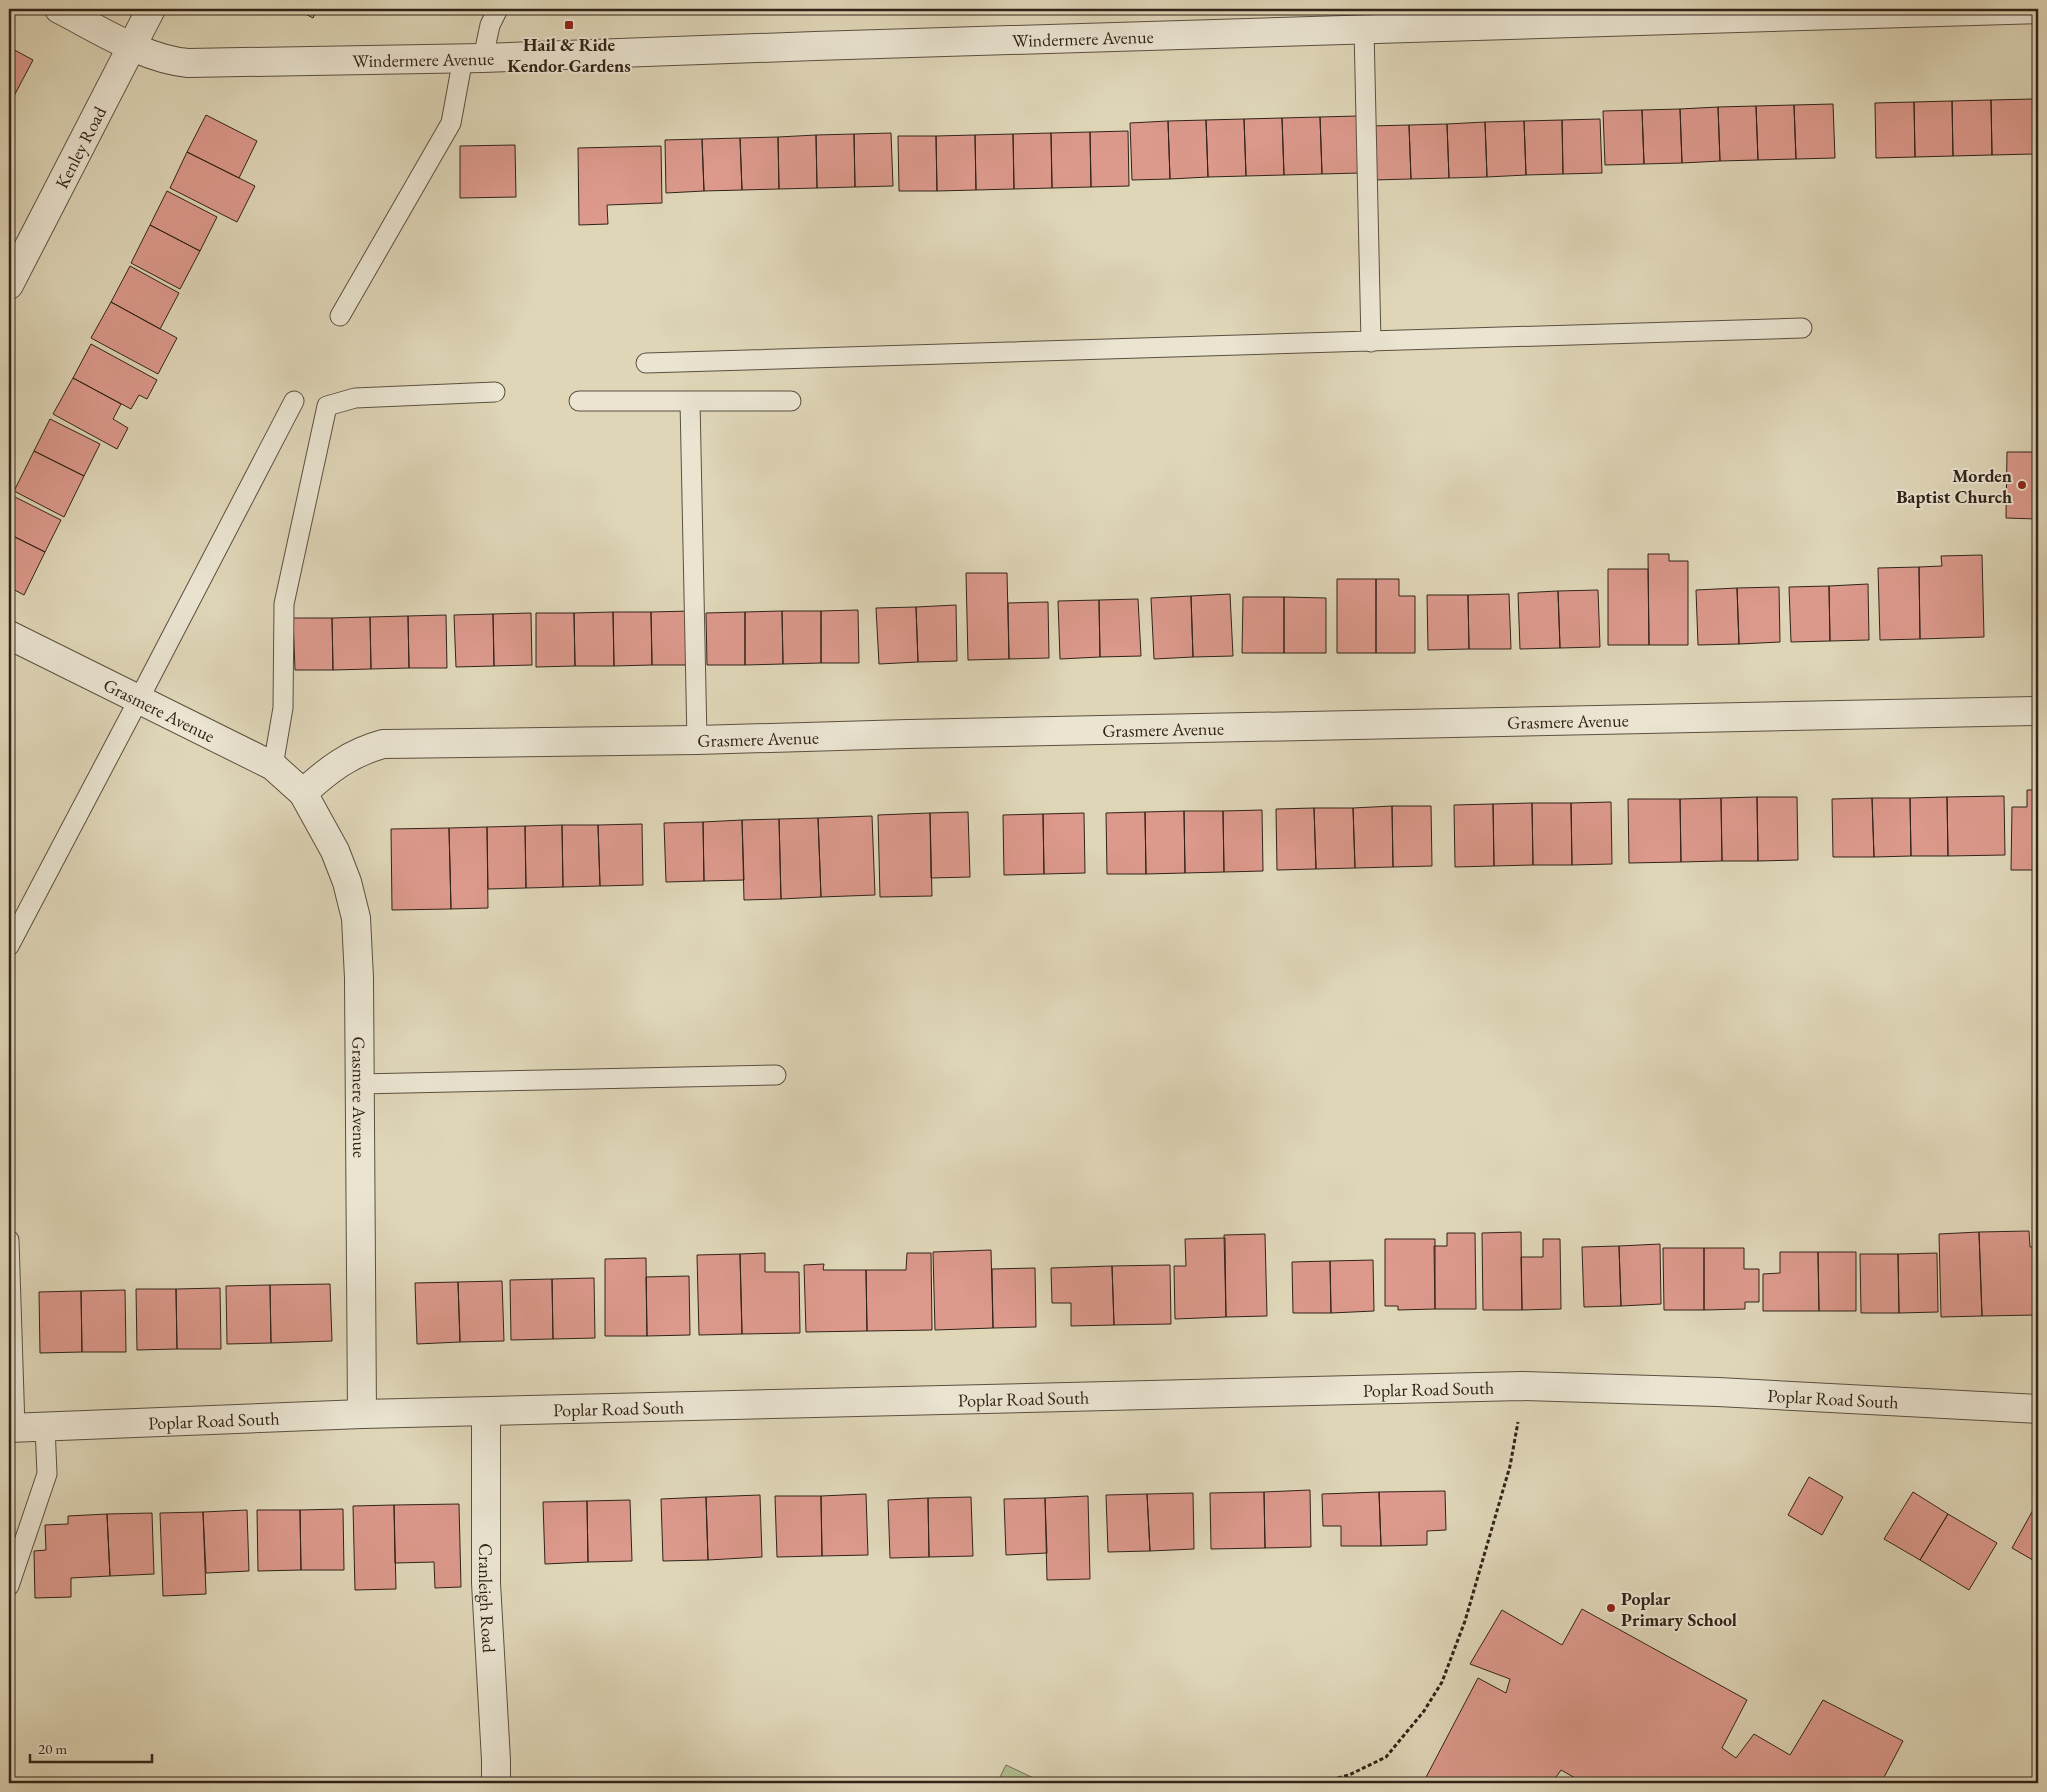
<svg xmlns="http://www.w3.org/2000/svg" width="2047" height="1792" font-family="'EB Garamond',serif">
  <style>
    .green { fill: #b0be90; stroke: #707054 }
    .building { fill: #dc998c; stroke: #312318 }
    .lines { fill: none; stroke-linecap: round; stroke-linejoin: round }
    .service-casing { stroke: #5c5040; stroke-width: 21 }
    .minor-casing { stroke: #5c5040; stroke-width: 30 }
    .path { stroke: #312318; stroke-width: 3; stroke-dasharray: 4 2.5; stroke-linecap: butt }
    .service { stroke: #eae4d1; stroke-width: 19 }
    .minor { stroke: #eae4d1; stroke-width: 28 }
    .poi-dot { fill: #8f2418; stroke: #eae4d1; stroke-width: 2 }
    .labels { text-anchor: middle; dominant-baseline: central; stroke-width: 4; stroke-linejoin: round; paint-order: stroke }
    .street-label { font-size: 18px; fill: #312318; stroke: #eae4d1 }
    .poi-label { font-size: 18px; font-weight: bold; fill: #312318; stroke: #eae4d1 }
  </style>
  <rect width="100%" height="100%" fill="#dfd6b8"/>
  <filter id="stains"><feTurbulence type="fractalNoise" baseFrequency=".004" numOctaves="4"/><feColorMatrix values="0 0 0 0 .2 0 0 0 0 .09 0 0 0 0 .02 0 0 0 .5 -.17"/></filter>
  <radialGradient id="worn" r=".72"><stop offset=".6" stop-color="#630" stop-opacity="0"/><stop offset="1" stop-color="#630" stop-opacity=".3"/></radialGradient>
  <path class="green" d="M1006 1765 1044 1783H997Z"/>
  <path class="building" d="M296 9H317L313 18Z
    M9 47 33 60 14 96 9 93Z
    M9 93 14 96 9 105Z
    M2033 99H2038V154H2034Z
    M2033 99 2034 154 1992 155 1991 100Z
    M1991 100 1992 155 1953 156 1952 101Z
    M1952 101 1953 156 1915 157 1914 102Z
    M1914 102 1915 157 1876 158 1875 103Z
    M1833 104 1835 158 1796 159 1794 105Z
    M1794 105 1796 159 1758 160 1756 106Z
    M1756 106 1758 160 1720 161 1718 107Z
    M1718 107 1720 161 1682 163 1680 109Z
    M1680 109 1682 163 1644 164 1642 110Z
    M1642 110 1644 164 1605 165 1603 111Z
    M206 115 257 141 239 178 187 152Z
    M1358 116 1360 173 1322 174 1320 117Z
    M1320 117 1322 174 1284 175 1282 118Z
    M1282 118 1284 175 1246 176 1244 119Z
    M1244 119 1246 176 1208 177 1206 120Z
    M1600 119 1602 173 1563 174 1562 120Z
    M1206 120 1208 177 1170 179 1168 121Z
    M1562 120 1563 174 1526 175 1524 121Z
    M1168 121 1170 179 1132 180 1130 123Z
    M1524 121 1526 175 1487 177 1485 122Z
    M1485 122 1487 177 1449 178 1447 124Z
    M1447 124 1449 178 1411 179 1409 125Z
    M1409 125 1411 179 1373 180 1371 126Z
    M1128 131 1129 186 1091 187 1090 132Z
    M1090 132 1091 187 1052 188 1051 133Z
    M891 133 893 186 855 187 854 134Z
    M1051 133 1052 188 1014 189 1013 134Z
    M854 134 855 187 817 188 816 135Z
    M1013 134 1014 189 976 190 975 135Z
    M816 135 817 188 779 189 778 137Z
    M975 135 976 190 937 191 936 136Z
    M898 136H936L937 191H899Z
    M778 137 779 189 742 190 740 138Z
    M740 138 742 190 704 191 702 139Z
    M702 139 704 191 666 193 665 140Z
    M515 145 516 197 460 198V146Z
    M661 146 662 203 607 205 608 224 579 225 578 148Z
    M187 152 255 186 237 222 170 188Z
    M167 191 217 217 200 251 150 225Z
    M150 225 200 251 180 289 131 263Z
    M130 266 179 293 160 329 111 302Z
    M111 302 177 338 158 374 91 338Z
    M91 344 157 380 147 399 139 395 131 409 73 378Z
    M73 378 121 404 113 419 128 428 117 449 53 414Z
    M50 419 100 444 84 476 34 451Z
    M34 451 84 476 64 517 14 491Z
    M2007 452H2038V519L2006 518Z
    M11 495 61 520 45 552 9 534V499Z
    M9 534 45 552 24 595 9 587Z
    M1648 554H1669V561H1688V645H1649Z
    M1982 555 1984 637 1920 639 1919 567 1942 566 1941 556Z
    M1919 567 1920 639 1880 640 1878 568Z
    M1608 569H1648L1649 645H1608Z
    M966 573H1007L1009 659 968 660Z
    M1337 579H1376V653H1337Z
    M1376 579H1399V596H1415V653H1376Z
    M1868 584 1869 640 1830 641 1829 586Z
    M1829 586 1830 641 1791 642 1789 587Z
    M1779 587 1780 642 1739 644 1737 588Z
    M1737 588 1739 644 1698 645 1696 590Z
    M1598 590 1600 647 1560 648 1558 591Z
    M1558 591 1560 648 1520 649 1518 593Z
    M1230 594 1233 656 1193 657 1191 596Z
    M1509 594 1511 649H1469L1468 595Z
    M1427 595H1468L1469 649 1428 650Z
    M1191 596 1193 657 1154 659 1151 598Z
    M1243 597H1284V653H1242Z
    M1284 597 1326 598V653H1284Z
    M1138 599 1141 656 1100 657 1099 600Z
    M1099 600 1100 657 1060 659 1058 601Z
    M1048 602 1049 658 1009 659 1008 603Z
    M956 605 957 661 918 662 916 607Z
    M916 607 918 662 879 664 876 608Z
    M858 610 859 663H821V611Z
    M690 611V665H652L651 612Z
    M782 611 783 664 745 665V612Z
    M782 611H821V663L783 664Z
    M613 612 614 666H575L574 613Z
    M613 612H651L652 665 614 666Z
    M745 612V665H707L706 613Z
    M531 613 532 665 494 666 493 614Z
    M536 613H574L575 666 536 667Z
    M493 614 494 666 456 667 454 615Z
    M446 615 447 668H409L408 616Z
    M408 616 409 668 371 669 370 617Z
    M370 617 371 669 333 670 332 618Z
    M293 618H332L333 670H295Z
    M2027 790H2038V870H2011L2012 807H2027Z
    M2004 796 2005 855 1948 856 1947 797Z
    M1757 797H1797L1798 860 1758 861Z
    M1757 797 1758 861H1722L1721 798Z
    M1947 797 1948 856H1911L1910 798Z
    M1721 798 1722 861 1681 862 1680 799Z
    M1872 798H1910L1911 856 1874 857Z
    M1872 798 1874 857H1833L1832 799Z
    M1628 799H1680L1681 862 1629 863Z
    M1611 802 1612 864 1572 865 1571 803Z
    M1532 803H1571L1572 865H1533Z
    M1532 803 1533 865 1494 866 1493 804Z
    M1493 804 1494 866 1455 867 1454 805Z
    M1392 806H1431L1432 866 1393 867Z
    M1392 806 1393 867 1355 868 1353 808Z
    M1314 808H1353L1355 868 1316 869Z
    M1314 808 1316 869 1277 870 1276 809Z
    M1262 810 1263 871 1224 872 1223 811Z
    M1184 811H1223L1224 872 1185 873Z
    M1184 811 1185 873 1146 874 1145 812Z
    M968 812 970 877 931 878 930 813Z
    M1145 812 1146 874H1107L1106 813Z
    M930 813 932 896 880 897 878 815Z
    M1084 813 1085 873 1044 874 1043 814Z
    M1043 814 1044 874 1004 875 1003 815Z
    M872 816 875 895 821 897 818 818Z
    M818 818 821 897 781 899 779 819Z
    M779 819 781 899 744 900 742 820Z
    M742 820 744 880 704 881 703 822Z
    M703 822 704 881 666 882 664 823Z
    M642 824 643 885 600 886 598 825Z
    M562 825H598L600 886 563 887Z
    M562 825 563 887 526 888 525 826Z
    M525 826 526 888 488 889 487 827Z
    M487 827 488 908 451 909 449 828Z
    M449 828 451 909 392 910 391 829Z
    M2029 1231 2030 1247H2035L2038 1315 1982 1316 1979 1232Z
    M1521 1232 1522 1310H1483L1482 1233Z
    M1979 1232 1982 1316 1941 1317 1939 1234Z
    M1447 1233H1475L1476 1309H1435L1434 1246H1447Z
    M1265 1234 1267 1316 1226 1317 1224 1235Z
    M1225 1238 1226 1317 1175 1319 1174 1266H1186L1185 1239Z
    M1385 1239H1435V1309L1398 1310V1306H1385Z
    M1543 1239H1560L1561 1309 1522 1310 1521 1257H1543Z
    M1660 1244 1661 1304 1621 1306 1619 1246Z
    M1619 1246 1621 1306 1584 1307 1582 1247Z
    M1663 1248H1704V1310H1664Z
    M1704 1248H1744V1269H1759V1302H1745V1309L1704 1310Z
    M991 1250 993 1328 935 1330 933 1252Z
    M1780 1252H1818L1819 1311H1763V1274L1780 1273Z
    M1818 1252H1856V1311H1819Z
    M765 1253V1272H799L800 1333 742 1334 740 1254Z
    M907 1253H931L932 1330 867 1331 866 1270H906Z
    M1937 1253 1938 1312 1899 1313 1898 1254Z
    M740 1254 742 1334 699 1335 697 1255Z
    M1860 1254H1898L1899 1313H1861Z
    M646 1258 647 1336H605V1259Z
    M1373 1260 1374 1311 1331 1313 1330 1261Z
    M1330 1261 1331 1313H1293L1292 1262Z
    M824 1264 823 1270H866L867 1331 806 1332 804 1265Z
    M1170 1265 1171 1324 1114 1325 1112 1266Z
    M1112 1266 1114 1325 1071 1326V1303H1052L1051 1268Z
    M1035 1268 1036 1327 993 1328 992 1269Z
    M2037 1268H2038V1320Z
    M689 1276 690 1335 647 1336 646 1277Z
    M594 1278 595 1338 553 1339 552 1279Z
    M552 1279 553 1339 511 1340 510 1280Z
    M502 1281 504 1341 460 1342 458 1282Z
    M458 1282 460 1342 417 1344 415 1283Z
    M330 1284 332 1341 271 1343 270 1285Z
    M270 1285 271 1343 227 1344 226 1286Z
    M220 1288 221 1349H177L176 1289Z
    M136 1289H176L177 1349 137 1350Z
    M125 1290 126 1352H82L81 1291Z
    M81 1291 82 1352 40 1353 39 1292Z
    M1809 1477 1843 1497 1822 1535 1788 1515Z
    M1310 1490 1311 1547 1265 1548 1264 1492Z
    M1445 1491 1446 1530 1427 1531V1545L1381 1546 1379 1492Z
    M1264 1492 1265 1548 1211 1549 1210 1493Z
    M1379 1492 1381 1546H1341V1526H1323L1322 1494Z
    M1913 1492 1948 1514 1920 1560 1884 1539Z
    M1193 1493 1194 1549 1150 1551 1147 1494Z
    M866 1494 868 1555 822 1556 821 1496Z
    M1147 1494 1150 1551 1108 1552 1106 1495Z
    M760 1495 762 1557 708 1560 706 1497Z
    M775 1496H821L822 1556 777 1557Z
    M1088 1496 1090 1579 1047 1580 1045 1498Z
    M706 1497 708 1560 663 1561 661 1499Z
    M971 1497 973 1556 929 1557 928 1498Z
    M928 1498 929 1557 890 1558 888 1500Z
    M1045 1498 1047 1553 1006 1555 1004 1499Z
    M630 1500 632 1561 588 1562 587 1501Z
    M587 1501 588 1562 545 1564 543 1502Z
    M2038 1501V1563L2012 1548Z
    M459 1504 461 1587 435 1588 434 1562 395 1563 394 1505Z
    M394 1505 396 1589 355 1590 353 1506Z
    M343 1509 344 1570H301L300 1510Z
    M247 1510 249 1571 206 1573 203 1512Z
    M257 1510H300L301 1570 258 1571Z
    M203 1512 206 1594 163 1596 160 1513Z
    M152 1513 154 1574 110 1576 107 1514Z
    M107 1514 110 1576 71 1578V1597L35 1598 34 1551 46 1550 45 1525 68 1524V1516Z
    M1948 1514 1997 1543 1969 1590 1920 1560Z
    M1582 1609 1747 1700 1722 1748 1736 1758 1754 1734 1790 1755 1823 1700 1903 1741 1881 1783H1584L1561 1770 1552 1783H1423L1478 1678 1506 1693 1510 1679 1470 1664 1502 1610 1562 1645Z"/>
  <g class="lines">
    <g class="service-casing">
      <path id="service" d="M1364 29 1371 342
        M483 58 490 25 498 9
        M340 316 451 123 463 58
        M646 363 1802 328
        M579 401H791
        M690 401 697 740
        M273 766 283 708 284 604 327 406 355 398 495 392
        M9 946 139 699 294 401
        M360 1084 776 1075
        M9 1240 15 1428
        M9 1586 47 1474 45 1427"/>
    </g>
    <g class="minor-casing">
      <g id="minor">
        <path id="s1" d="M59 9C98 29 144 59 188 63L483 58 815 46 2038 9"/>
        <path id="s2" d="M9 285 151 9"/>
        <path id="s3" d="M9 635 273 766 303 793 335 851 347 882 356 918 359 978 362 1414"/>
        <path id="s4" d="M303 793C328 770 350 753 383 744L697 740 908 734 2038 711"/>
        <path id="s5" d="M486 1413V1583L496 1760V1783"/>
        <path id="s6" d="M9 1428 362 1414 1522 1386 1718 1392 2038 1409"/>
      </g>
    </g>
    <path class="path" d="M1319 1783 1349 1775 1386 1757 1424 1711 1442 1682 1465 1621 1510 1466 1518 1422"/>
    <use href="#service" class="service"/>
    <use href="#minor" class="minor"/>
  </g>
  <g class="poi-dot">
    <rect x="564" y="20" width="10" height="10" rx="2.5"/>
    <circle cx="2022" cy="485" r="5"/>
    <circle cx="1611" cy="1608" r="5"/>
  </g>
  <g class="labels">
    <g class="street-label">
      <text stroke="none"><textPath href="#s1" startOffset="1036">Windermere Avenue</textPath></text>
      <text stroke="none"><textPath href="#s1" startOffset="376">Windermere Avenue</textPath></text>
      <text stroke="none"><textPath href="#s2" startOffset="155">Kenley Road</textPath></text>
      <text stroke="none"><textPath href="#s3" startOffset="168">Grasmere Avenue</textPath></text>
      <text stroke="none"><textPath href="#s4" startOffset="1280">Grasmere Avenue</textPath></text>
      <text stroke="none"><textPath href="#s4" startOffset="875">Grasmere Avenue</textPath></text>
      <text stroke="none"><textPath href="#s4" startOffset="470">Grasmere Avenue</textPath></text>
      <text stroke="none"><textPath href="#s3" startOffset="651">Grasmere Avenue</textPath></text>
      <text stroke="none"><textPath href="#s6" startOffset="1420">Poplar Road South</textPath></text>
      <text stroke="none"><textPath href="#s6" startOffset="1825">Poplar Road South</textPath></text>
      <text stroke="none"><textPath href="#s6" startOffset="1015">Poplar Road South</textPath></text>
      <text stroke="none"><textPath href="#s6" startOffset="610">Poplar Road South</textPath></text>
      <text stroke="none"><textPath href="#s6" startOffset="205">Poplar Road South</textPath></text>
      <text stroke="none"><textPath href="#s5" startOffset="185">Cranleigh Road</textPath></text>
    </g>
    <g class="poi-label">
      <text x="569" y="44">Hail &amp; Ride<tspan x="569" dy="21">Kendor Gardens</tspan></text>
      <text x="2012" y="475" text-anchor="end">Morden<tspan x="2012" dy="21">Baptist Church</tspan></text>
      <text x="1621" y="1598" text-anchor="start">Poplar<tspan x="1621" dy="21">Primary School</tspan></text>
    </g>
  </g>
  <rect width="2047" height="1792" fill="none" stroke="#dfd6b8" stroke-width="30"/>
  <rect x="10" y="10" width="2027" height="1772" fill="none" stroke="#312318" stroke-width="2.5"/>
  <rect x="15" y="15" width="2017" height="1762" fill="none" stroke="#312318"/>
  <path d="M30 1754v8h122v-8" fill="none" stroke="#312318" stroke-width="2.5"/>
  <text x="38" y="1754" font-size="15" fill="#312318" stroke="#eae4d1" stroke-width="4" paint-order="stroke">20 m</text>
  <rect width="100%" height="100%" filter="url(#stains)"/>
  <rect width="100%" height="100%" fill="url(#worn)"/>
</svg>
